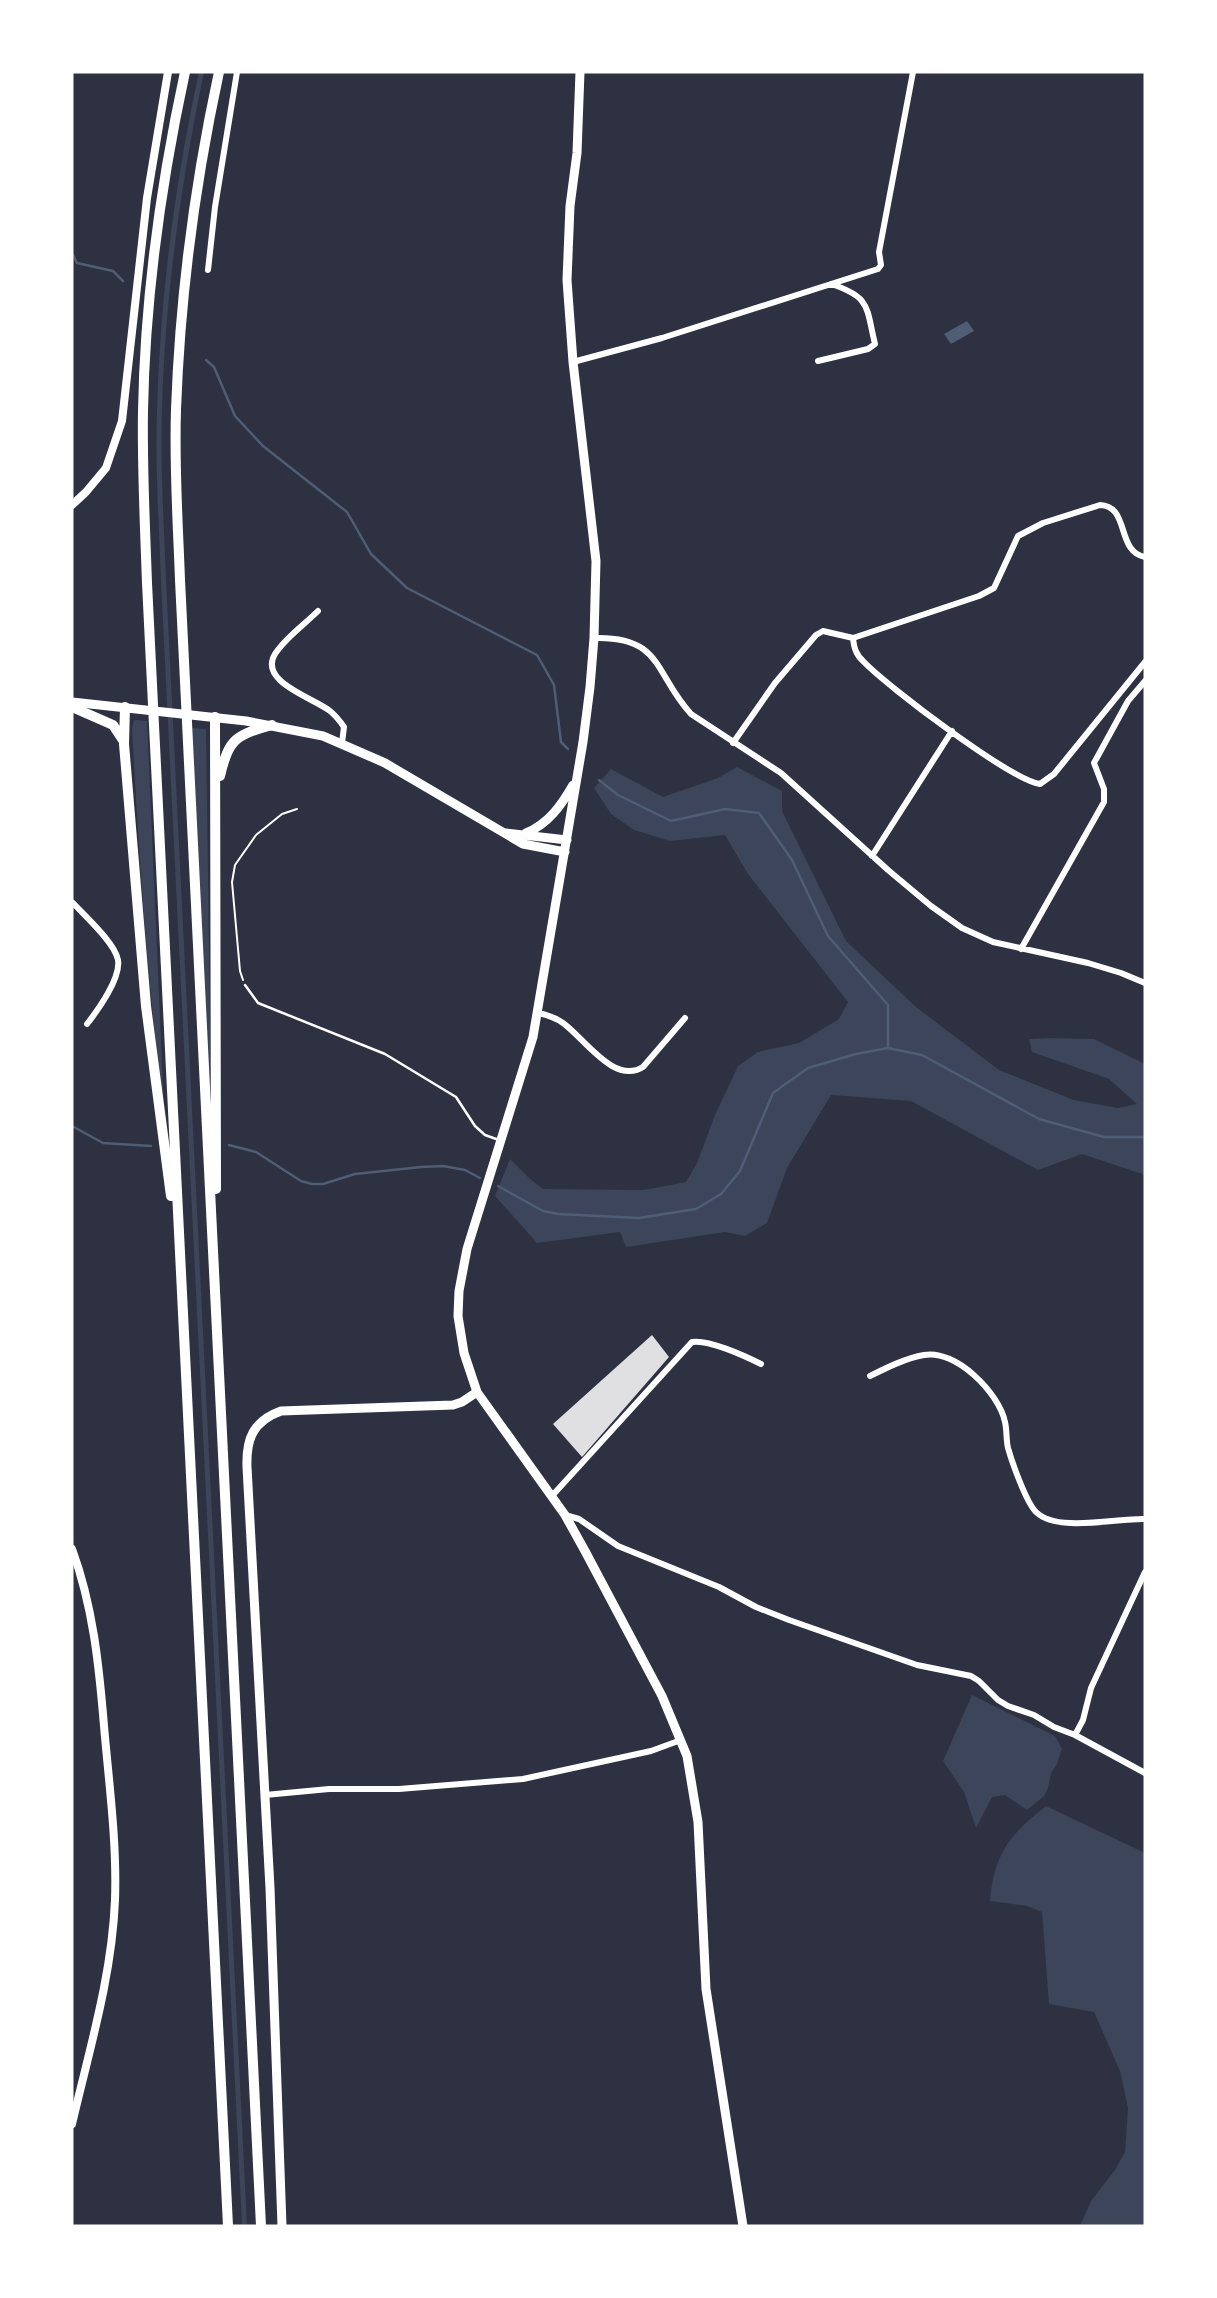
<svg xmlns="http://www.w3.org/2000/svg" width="1217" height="2298" font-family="'DejaVu Sans',sans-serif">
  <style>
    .green { fill: #3c4559 }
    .water { fill: #4f5d75 }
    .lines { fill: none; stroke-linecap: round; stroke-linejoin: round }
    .stream { stroke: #4f5d75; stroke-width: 2.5 }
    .building { fill: #e0e0e3 }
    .path { stroke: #fff; stroke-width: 2 }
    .service { stroke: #fff; stroke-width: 2.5 }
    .minor { stroke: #fff; stroke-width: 6 }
    .tertiary { stroke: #fff; stroke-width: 8 }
    .secondary { stroke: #fff; stroke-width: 9 }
    .motorway { stroke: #fff; stroke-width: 10 }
  </style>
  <rect width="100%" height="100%" fill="#2d3142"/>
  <path class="green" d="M199 72H204C181 183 165 296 162 410 160 466 164 524 166 580L247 2226H242L161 581C159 525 155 467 157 410 160 297 175 182 199 72Z
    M134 720 147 721 164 1109C147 983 139 856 132 728Z
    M192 728 206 729 211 1094H209Z
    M737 767 782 791V811L846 941 916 1007 999 1070 1074 1100 1118 1108 1137 1104 1109 1079 1032 1052 1029 1039 1049 1038 1094 1039 1145 1064V1175L1082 1154 1038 1170 911 1101 831 1095 787 1168 767 1223 745 1236 725 1232 626 1247 620 1232 537 1243 495 1196 510 1159 528 1177 543 1189 644 1190 686 1182 697 1163 715 1115 738 1066 758 1052 799 1043 839 1019 848 1002 748 874 725 835 670 841 634 830 611 814 594 788 611 769 663 797 718 778Z
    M972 1695 1055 1736 1062 1749 1057 1764 1051 1773 1048 1788 1044 1796 1027 1810 1005 1795 992 1797 976 1828 964 1792 943 1761Z
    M1046 1806 1145 1853V2226H1080L1091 2201 1115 2170 1125 2152 1128 2108 1120 2071 1094 2012 1049 2004 1042 1912 1027 1906 990 1901C994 1854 1010 1834 1046 1806Z"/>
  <path class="water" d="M967 321 974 331 951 344 944 334Z"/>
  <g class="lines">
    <path class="stream" d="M72 253 77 263 113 271 123 281
      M206 360 214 367 235 416 263 446 347 512 371 554 407 588 537 655 554 685 561 742 568 749
      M599 780 618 795 671 821 725 809 759 813 792 860 828 936 888 1005V1048
      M72 1126 103 1143 151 1146
      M229 1145 256 1152 301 1181 312 1184H323L355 1174 421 1167 443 1166 465 1170 480 1178
      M498 1186 543 1211 558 1214 639 1218 696 1209 721 1194 740 1171 773 1093 808 1068 856 1054 888 1048 922 1055 1039 1119 1104 1137H1145"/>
  </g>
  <path class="building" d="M652 1335 669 1357 582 1457 553 1424Z"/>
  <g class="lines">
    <path class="path" d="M243 980 240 971 232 882 235 865 256 835 282 814 297 809"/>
    <path class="service" d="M245 985 258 1003 385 1054 456 1097 475 1126 485 1135 499 1140"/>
    <path class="minor" d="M208 270 215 207 237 72
      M818 361 868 349 875 344C866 307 871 297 831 284
      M573 362 662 338 878 269 881 265 879 252 913 72
      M318 611C305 624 285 638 275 654 258 682 314 698 330 711 336 716 340 721 344 727L342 743
      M594 638C663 636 654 674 691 714L781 773 888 870 931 906 962 928 993 942 1088 963 1121 973 1145 983
      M853 638C854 648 856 655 864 662 888 687 1011 780 1040 784L1054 774 1145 662
      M733 743 775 683 816 635 823 631 853 638 979 596 994 588 1018 536 1043 523 1100 505C1130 506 1116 552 1145 557
      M872 856 952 731
      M73 903C85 916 115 943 118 960 121 978 98 1010 87 1024
      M1021 949 1104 802V789L1094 763 1128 701 1145 681
      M538 1013C547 1015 556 1018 563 1023 585 1039 614 1085 643 1067L685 1018
      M870 1376C886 1368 906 1358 924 1355 956 1349 999 1393 1005 1422 1007 1430 1006 1440 1008 1448 1012 1462 1026 1502 1036 1512 1057 1533 1117 1518 1145 1519
      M551 1497 692 1342C708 1339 745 1356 761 1364
      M565 1515 579 1519 618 1546 719 1587 756 1607 789 1620 917 1665 971 1676 979 1681 998 1700 1008 1706 1034 1715 1054 1727 1075 1735 1145 1773
      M1075 1735 1083 1720 1091 1688 1145 1572
      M265 1795 329 1789H399L523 1779 651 1751 681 1740"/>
    <path class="tertiary" d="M72 505 86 492 106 468 122 421 147 198 168 72
      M72 1549C93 1606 99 1665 104 1726 109 1784 117 1842 115 1900 112 1976 89 2051 72 2124"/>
    <path class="secondary" d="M580 72 577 153 570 206 567 280 573 362 596 561 594 638 590 687 583 742 533 1037 467 1249 459 1291 458 1316 464 1353 477 1392 565 1515 585 1551 662 1696 687 1756 698 1822 706 1989 743 2226
      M72 702 246 721 323 736 385 763 523 844 565 852
      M506 833 567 840
      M526 833C548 824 561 806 573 785
      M282 2226 270 1888 247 1467C246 1439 253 1421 281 1411L453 1405 462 1402 477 1392"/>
    <path class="motorway" d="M185 72C161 183 145 298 143 411 142 468 145 526 147 583L228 2226
      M219 72C195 183 180 296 176 410 174 467 178 524 180 580L261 2226
      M72 707 113 725 123 740
      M125 707 124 744 146 1006 171 1196
      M215 717 216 1189
      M220 776C229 738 236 735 272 725"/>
  </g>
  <rect width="1217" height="2298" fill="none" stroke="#ffffff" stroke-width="147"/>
</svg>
